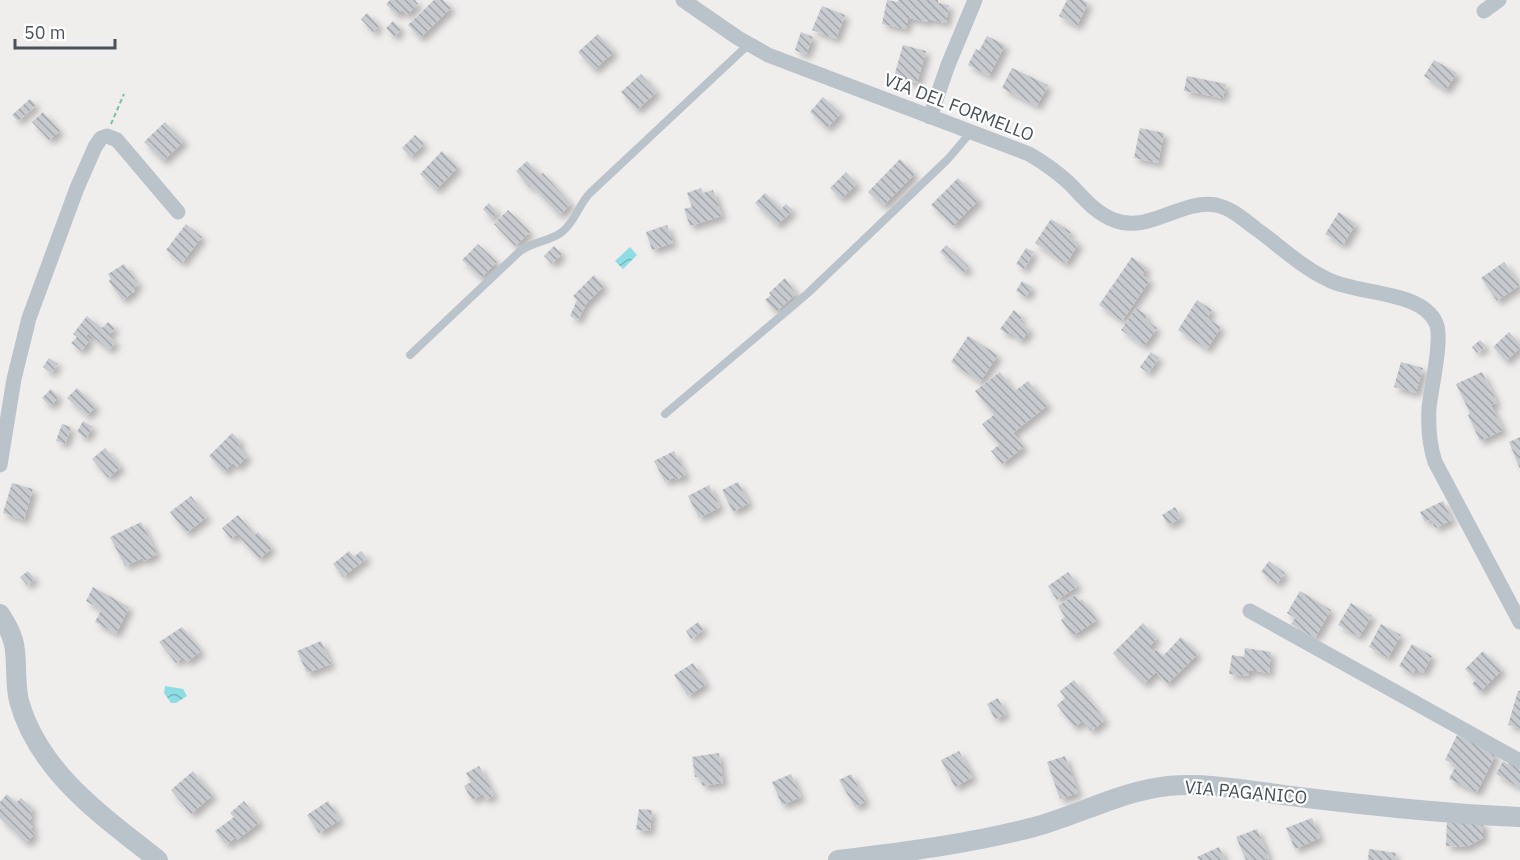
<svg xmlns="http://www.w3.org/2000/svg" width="1520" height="860" font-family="'IBM Plex Sans',sans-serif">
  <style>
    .water { fill: url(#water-waves) }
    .building { fill: url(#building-back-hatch); filter: url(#shadow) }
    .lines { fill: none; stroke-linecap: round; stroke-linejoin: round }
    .path { stroke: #78c697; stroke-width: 2; stroke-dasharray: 4.5 3; stroke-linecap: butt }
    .service { stroke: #b9c3c9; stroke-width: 8 }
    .minor { stroke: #b9c3c9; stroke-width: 15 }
    .tertiary { stroke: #b9c3c9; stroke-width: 20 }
    .labels { text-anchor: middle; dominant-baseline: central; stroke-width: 4.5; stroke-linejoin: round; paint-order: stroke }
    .street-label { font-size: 18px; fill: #475259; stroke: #fff }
  </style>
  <defs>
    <pattern id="water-waves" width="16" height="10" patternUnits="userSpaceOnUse" patternTransform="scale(1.5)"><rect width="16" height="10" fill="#8edde5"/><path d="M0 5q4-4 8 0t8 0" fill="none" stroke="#76b6bd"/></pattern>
    <pattern id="building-back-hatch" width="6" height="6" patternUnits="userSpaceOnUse" patternTransform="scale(1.5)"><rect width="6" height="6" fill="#c7cbcf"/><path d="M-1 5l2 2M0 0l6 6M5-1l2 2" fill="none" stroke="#a3a7ab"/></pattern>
    <filter id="shadow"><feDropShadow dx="4.5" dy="4.5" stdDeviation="3" flood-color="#0004"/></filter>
  </defs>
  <rect width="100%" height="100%" fill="#f0eded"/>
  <path class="water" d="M630 247 637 255 623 269 615 261Z
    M165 686 183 689 187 696 176 703H171L164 693Z"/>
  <path class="building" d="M390 0H415L418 4 407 15 402 10 397 15 386 4Z
    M434 0H443L451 8 420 38 408 25Z
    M887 0 898 2V0H938V3L949 5 946 23 928 19 927 22 908 18 906 29 882 24Z
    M1067 0H1083L1088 3 1077 26 1059 16Z
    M822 6 845 15 836 39 812 30Z
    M367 13 379 26 373 32 361 19Z
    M393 21 401 29 394 37 386 28Z
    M801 32 813 37 806 55 795 50Z
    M598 34 614 52 594 70 578 52Z
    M987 36 1005 45 989 76 968 65 976 49 979 51Z
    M903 45 926 51 917 83 894 77Z
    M1434 60 1457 73 1446 90 1424 76Z
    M1012 68 1048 85 1037 106 1002 88Z
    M641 74 657 92 637 110 621 92Z
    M1187 76 1226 84 1223 98 1184 91Z
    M823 97 841 113 827 128 810 112Z
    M30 99 36 105 18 121 12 115Z
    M43 112 60 131 49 140 32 122Z
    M165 122 184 141 163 161 144 142Z
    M1140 128 1164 133 1158 163 1134 158Z
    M415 135 424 144 410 157 402 148Z
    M442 151 458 167 436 190 420 174Z
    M900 159 915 174 883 206 868 192Z
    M527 161 540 175 543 173 571 204 559 215 532 186 530 188 516 171Z
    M846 172 857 184 841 199 830 188Z
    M958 178 979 200 953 226 931 205Z
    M701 188 703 193 713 190 722 216 690 226 684 209 692 207 687 193Z
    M765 193 781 209 786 204 793 210 777 225 755 203Z
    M489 203 498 213 491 218 483 209Z
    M508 210 530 232 515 246 494 224Z
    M1339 212 1356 224 1343 245 1325 234Z
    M1051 219 1071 232 1068 236 1079 243 1066 264 1035 243Z
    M186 224 202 237 182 263 166 250Z
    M667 225 673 243 652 250 646 232Z
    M478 244 497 262 481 278 462 260Z
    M946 245 969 267 963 273 940 252Z
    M554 246 562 254 552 264 544 256Z
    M1026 248 1034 252 1024 269 1016 264Z
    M1132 257 1147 268 1142 275 1150 280 1122 321 1099 305Z
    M1504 262 1520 285 1497 301 1481 278Z
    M124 264 139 285 133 288 135 291 122 300 109 281 111 279 108 274Z
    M594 275 604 286 586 304 578 320 570 316 577 300 573 296Z
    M785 278 796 294 776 312 765 300 771 295 769 293Z
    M1022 281 1032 287 1026 297 1016 291Z
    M1197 300 1212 310 1207 318 1221 327 1207 349 1178 330Z
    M1136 308 1147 315 1145 319 1157 328 1144 346 1121 330Z
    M1014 310 1022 317 1019 321 1030 330 1021 341 1010 332 1008 335 1000 329Z
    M87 316 102 328 108 322 115 328 108 336 116 342 109 350 88 333 86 337 90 340 81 351 71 343 77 337 73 334Z
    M1509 332 1520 344V348L1506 361 1493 347Z
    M968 336 998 355 980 382 951 362Z
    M1480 340 1486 346 1477 353 1472 347Z
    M1151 352 1159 358 1148 373 1140 367Z
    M49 358 58 364 51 373 43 367Z
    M1401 362 1423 368 1416 393 1394 387Z
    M1000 372 1015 391 1028 381 1048 405 1013 433 1024 447 1002 464 991 451 999 445 982 424 994 415 975 391Z
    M1482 372 1497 403 1491 405 1503 430 1480 441 1468 415 1470 413 1456 384Z
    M77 388 96 406 87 416 67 398Z
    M51 389 59 397 50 406 42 398Z
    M83 421 93 427 86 438 77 432Z
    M62 424 71 427 65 444 56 441Z
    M232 433 241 442 238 446 248 456 237 467 233 463 224 472 209 456Z
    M1520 437V469L1509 442Z
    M105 448 121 467 108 478 92 459Z
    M674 451 686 475 676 480 675 477 665 482 654 461Z
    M738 482 749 503 733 512 722 490Z
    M12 483 33 489 24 520 3 513Z
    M709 485 720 507 699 518 688 496Z
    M191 496 207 517 186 533 170 512Z
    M1443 501 1452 520 1435 528 1431 519 1425 522 1420 512Z
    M1175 507 1181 518 1168 525 1162 515Z
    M238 515 255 535 258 532 272 548 259 559 237 534 231 539 222 528Z
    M141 522 157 554 144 561 143 558 125 566 110 537Z
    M349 551 354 557 361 551 367 558 343 577 333 564Z
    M1269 561 1285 573 1277 584 1261 572Z
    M28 571 35 579 27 585 20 577Z
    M1068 572 1078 586 1057 600 1048 586Z
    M93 587 129 607 116 634 95 622 101 610 86 601Z
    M1300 591 1331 610 1315 638 1291 624 1295 618 1287 613Z
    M1075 595 1079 601 1082 599 1097 620 1072 636 1061 620 1065 617 1058 606Z
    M1351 603 1372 616 1359 637 1338 625Z
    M698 622 704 629 691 639 686 631Z
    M1143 623 1157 638 1149 647 1154 652 1156 649 1163 656 1181 637 1198 654 1167 684 1156 672 1144 684 1113 653Z
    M1381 624 1401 635 1388 658 1369 647Z
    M182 627 201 651 187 662 183 657 176 663 159 642Z
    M321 641 331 664 307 673 297 651Z
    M1412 644 1432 656 1423 673 1415 669 1413 674 1399 666Z
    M1245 648 1271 652 1269 673 1249 670 1248 676 1229 674 1232 655 1244 657Z
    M1483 651 1502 670 1480 692 1472 684 1476 680 1465 669Z
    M693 663 706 684 688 696 674 675Z
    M1074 680 1105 720 1091 731 1083 721 1074 727 1057 705 1065 698 1060 691Z
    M1518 691H1520V728L1508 725Z
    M998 698 1006 714 995 719 987 704Z
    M1457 735 1496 754 1477 792 1449 779 1456 765 1445 760Z
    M959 751 973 777 955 787 941 760Z
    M719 753 723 783 702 786 701 777H695L692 757Z
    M1065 756 1078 793 1060 799 1047 762Z
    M1503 761 1508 764 1510 761 1520 766V788L1496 774Z
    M479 766 494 795 486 800 483 794 472 800 464 786 471 782 466 773Z
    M193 771 213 795 191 814 171 790Z
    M791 774 801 797 782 805 772 782Z
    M851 774 866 801 855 807 839 780Z
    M7 794 16 803 21 798 33 809 29 814 32 818 29 821 34 826 30 830 35 834 26 843 0 818V802Z
    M244 801 260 822 237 840 236 837 226 845 215 831 234 817 230 813Z
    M328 801 340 820 319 833 307 815Z
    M639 809 652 810 650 831 636 830Z
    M1312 818 1320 838 1295 849 1286 828Z
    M1447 820 1483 822V838L1466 847 1446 846Z
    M1257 829 1269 858 1263 860H1246L1236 837Z
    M1219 847 1225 860H1199L1197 857Z
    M1369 849 1396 853 1395 860H1368Z"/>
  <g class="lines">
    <path class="path" d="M111 124 124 94"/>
    <path class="service" d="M410 355 519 252C533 241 549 242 562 232 575 222 579 204 590 193L748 45
      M665 414 808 293 948 159 971 132"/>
    <path class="minor" d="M683 0 738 38 768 55 1029 154C1043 162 1057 172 1069 183 1083 197 1095 213 1114 220 1149 234 1181 199 1216 205 1231 208 1243 219 1255 228 1279 245 1302 268 1329 280 1359 295 1421 290 1436 323 1443 339 1431 388 1429 408 1428 427 1429 444 1435 462L1520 622
      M1484 11 1499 0
      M930 117 948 65 975 0
      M0 465 14 379 29 318 77 188 95 147 101 138 107 136 117 140 178 212
      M1250 611 1520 761"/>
    <path class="tertiary" d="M0 614C7 625 14 637 15 651 17 668 15 684 19 701 39 773 103 816 158 860
      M838 860C904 852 969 844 1034 827 1079 815 1121 791 1168 786 1211 782 1256 792 1299 797 1373 806 1446 814 1520 817"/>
  </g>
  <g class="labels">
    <g class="street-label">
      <text transform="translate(959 107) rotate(21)">VIA DEL FORMELLO</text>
      <text transform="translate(1246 792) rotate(5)">VIA PAGANICO</text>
    </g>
  </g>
  <path d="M15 39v9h100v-9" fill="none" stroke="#475259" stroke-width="3"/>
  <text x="24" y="39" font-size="18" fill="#475259" stroke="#ffffff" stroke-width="4.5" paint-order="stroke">50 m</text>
</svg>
